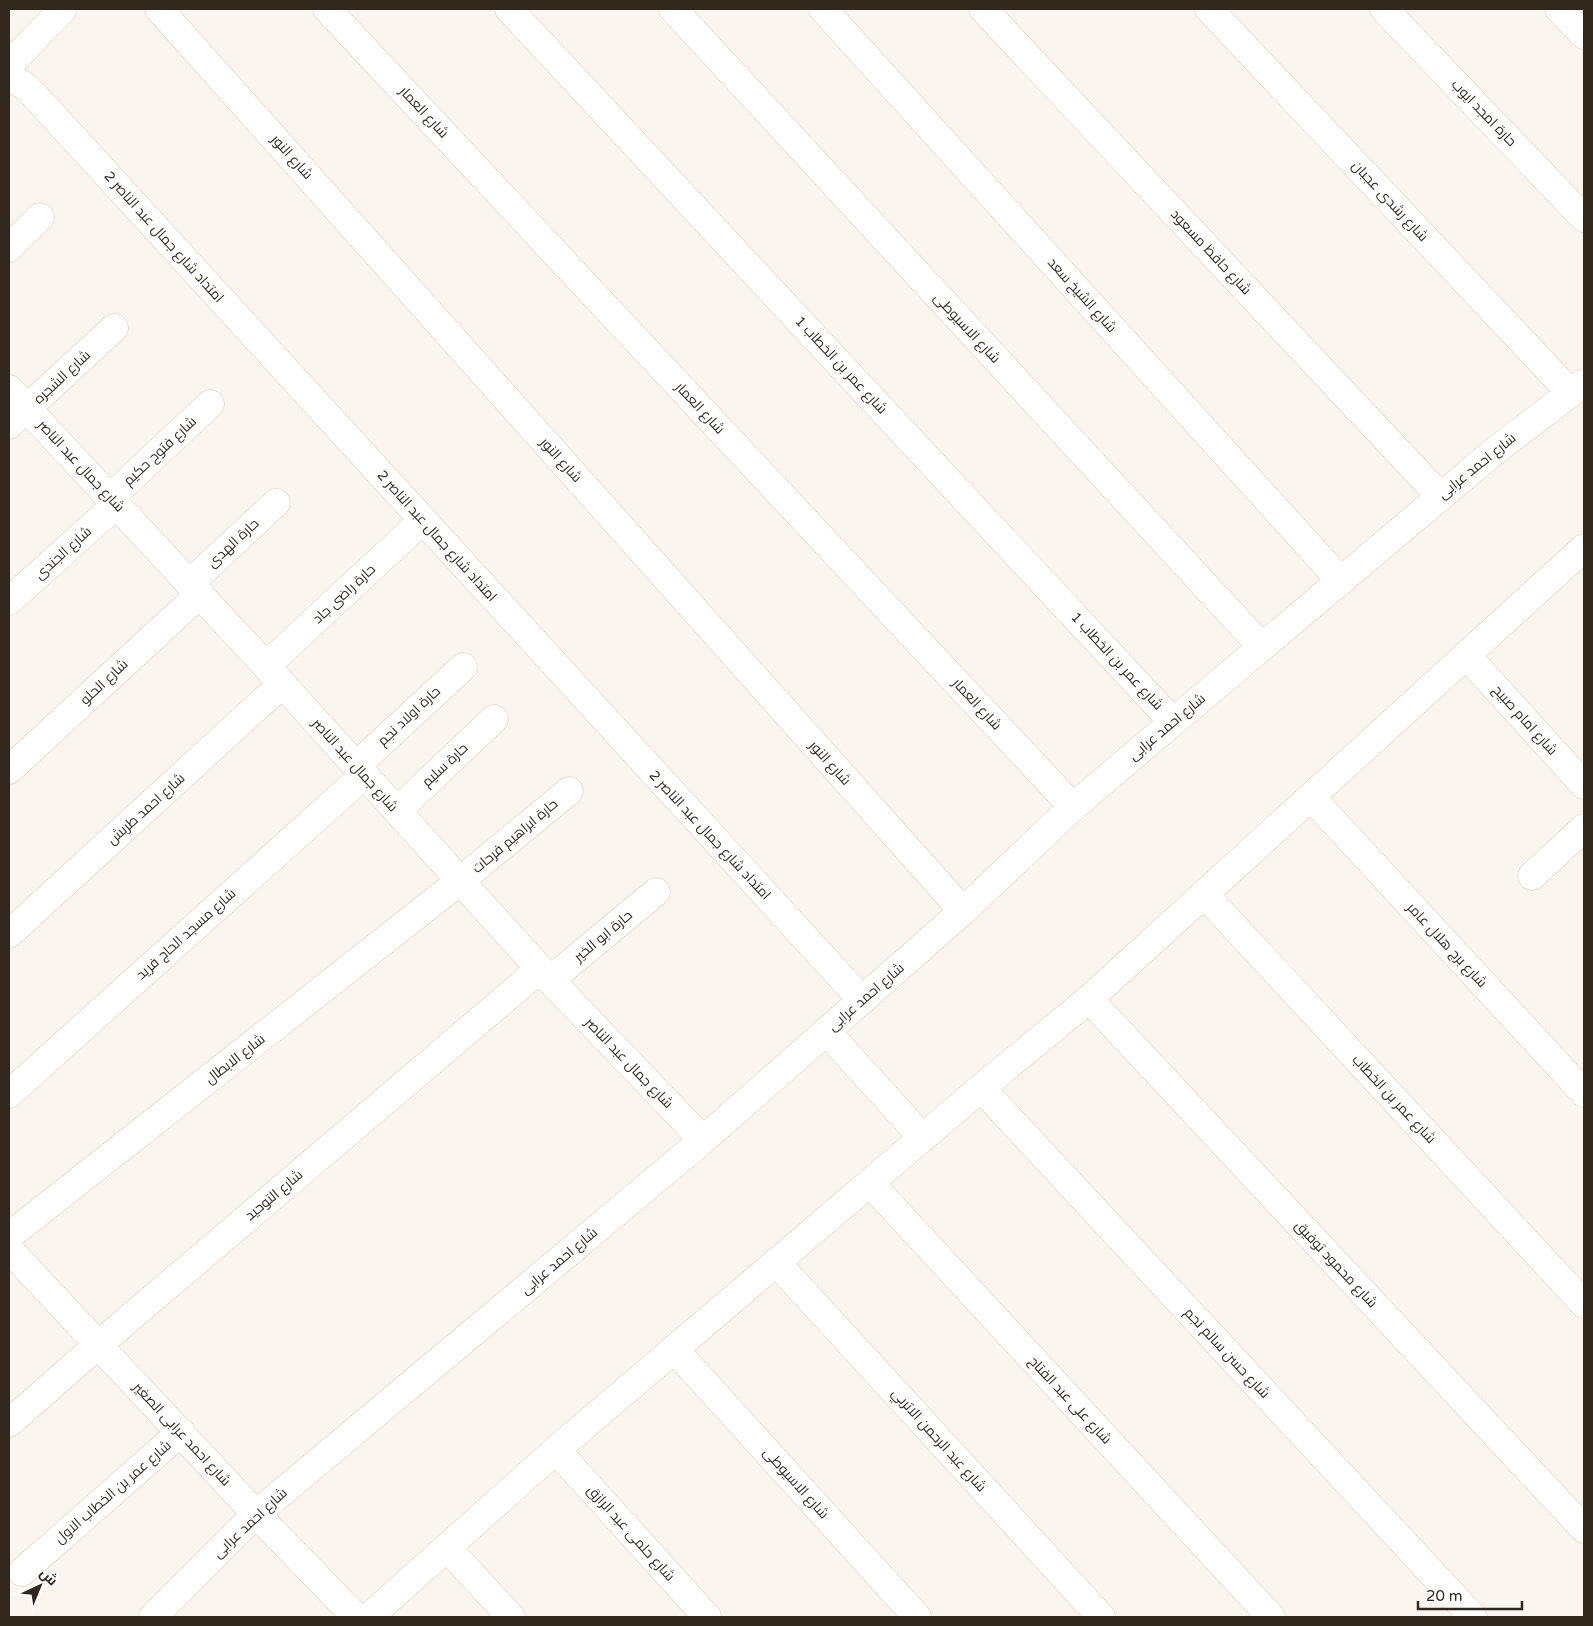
<svg xmlns="http://www.w3.org/2000/svg" width="1593" height="1626" font-family="'Varela Round',Cairo,sans-serif">
  <style>
    .lines { fill: none; stroke-linecap: round; stroke-linejoin: round }
    .minor-casing { stroke: #e2c7ae; stroke-width: 29 }
    .tertiary-casing { stroke: #e2c7ae; stroke-width: 29 }
    .minor { stroke: #fff; stroke-width: 28 }
    .tertiary { stroke: #fff; stroke-width: 28 }
    .labels { text-anchor: middle; dominant-baseline: central; stroke-width: 5; stroke-linejoin: round; paint-order: stroke }
    .street-label { font-size: 14px; fill: #31271d; stroke: #fff }
  </style>
  <rect width="100%" height="100%" fill="#fbf5f0"/>
  <g class="lines">
    <g class="minor-casing">
      <path id="minor" d="M159 9 963 911
        M327 9 1073 807
        M509 9 1173 722
        M673 9 1262 647
        M823 9 1341 581
        M983 9 1440 496
        M1209 9 1570 392
        M1384 9 1584 218
        M1559 9 1584 35
        M9 65 63 9
        M9 76 26 87 36 97 862 1000
        M9 248 40 217
        M9 389 266 666 550 980 703 1140
        M9 425 114 328
        M110 498 210 404
        M189 584 276 503
        M9 601 117 504
        M1466 655 1584 785
        M266 666 422 521
        M356 766 463 667
        M9 770 200 594
        M1311 797 1584 1093
        M397 811 494 719
        M1532 876 1584 828
        M1204 894 1584 1304
        M9 934 282 684
        M550 980 656 892
        M1089 999 1584 1529
        M981 1088 1473 1617
        M9 1094 364 775
        M870 1183 1271 1617
        M9 1236 460 881 569 791
        M9 1249 256 1514 356 1617
        M776 1262 1101 1617
        M674 1349 917 1617
        M9 1423 98 1345 540 969
        M556 1450 707 1617
        M447 1548 511 1617
        M22 1572 181 1432"/>
    </g>
    <g class="tertiary-casing">
      <path id="tertiary" d="M826 1031 923 1138
        M153 1617 256 1514 703 1140 963 911 1073 807 1173 722 1496 450 1584 383
        M369 1617 556 1450 981 1088 1089 999 1584 548"/>
    </g>
    <use href="#minor" class="minor"/>
    <use href="#tertiary" class="tertiary"/>
  </g>
  <g class="labels">
    <g class="street-label">
      <text transform="translate(424 112) rotate(47)">شارع العمار</text>
      <text transform="translate(1484 113) rotate(46)">حارة امجد ايوب</text>
      <text transform="translate(292 157) rotate(48)">شارع النور</text>
      <text transform="translate(1390 201) rotate(47)">شارع رشدى عجبان</text>
      <text transform="translate(164 237) rotate(48)">امتداد شارع جمال عبد الناصر 2</text>
      <text transform="translate(1211 252) rotate(47)">شارع حافظ مسعود</text>
      <text transform="translate(1082 295) rotate(48)">شارع الشيخ سعد</text>
      <text transform="translate(967 328) rotate(47)">شارع الاسيوطى</text>
      <text transform="translate(841 365) rotate(47)">شارع عمر بن الخطاب 1</text>
      <text transform="translate(62 377) rotate(-43)">شارع الشجره</text>
      <text transform="translate(700 408) rotate(47)">شارع العمار</text>
      <text transform="translate(160 451) rotate(-43)">شارع فتوح حكيم</text>
      <text transform="translate(561 460) rotate(48)">شارع النور</text>
      <text transform="translate(81 466) rotate(47)">شارع جمال عبد الناصر</text>
      <text transform="translate(1477 466) rotate(-39)">شارع احمد عرابى</text>
      <text transform="translate(437 536) rotate(48)">امتداد شارع جمال عبد الناصر 2</text>
      <text transform="translate(233 543) rotate(-43)">حارة الهدى</text>
      <text transform="translate(63 553) rotate(-42)">شارع الجندى</text>
      <text transform="translate(344 594) rotate(-43)">حارة راضى جاد</text>
      <text transform="translate(1117 661) rotate(47)">شارع عمر بن الخطاب 1</text>
      <text transform="translate(104 682) rotate(-43)">شارع الحلو</text>
      <text transform="translate(977 704) rotate(47)">شارع العمار</text>
      <text transform="translate(409 716) rotate(-43)">حارة اولاد نجم</text>
      <text transform="translate(1525 720) rotate(48)">شارع امام صبيح</text>
      <text transform="translate(1167 727) rotate(-40)">شارع احمد عرابى</text>
      <text transform="translate(830 763) rotate(48)">شارع النور</text>
      <text transform="translate(355 765) rotate(48)">شارع جمال عبد الناصر</text>
      <text transform="translate(445 765) rotate(-43)">حارة سليم</text>
      <text transform="translate(146 809) rotate(-42)">شارع احمد طربش</text>
      <text transform="translate(710 835) rotate(47)">امتداد شارع جمال عبد الناصر 2</text>
      <text transform="translate(515 836) rotate(-40)">حارة ابراهيم فرحات</text>
      <text transform="translate(186 934) rotate(-42)">شارع مسجد الحاج فريد</text>
      <text transform="translate(603 936) rotate(-40)">حارة ابو الخير</text>
      <text transform="translate(1447 945) rotate(47)">شارع برج هلال عامر</text>
      <text transform="translate(866 997) rotate(-41)">شارع احمد عرابى</text>
      <text transform="translate(235 1059) rotate(-38)">شارع الابطال</text>
      <text transform="translate(629 1063) rotate(46)">شارع جمال عبد الناصر</text>
      <text transform="translate(1394 1099) rotate(47)">شارع عمر بن الخطاب</text>
      <text transform="translate(274 1195) rotate(-40)">شارع التوحيد</text>
      <text transform="translate(559 1261) rotate(-40)">شارع احمد عرابى</text>
      <text transform="translate(1336 1264) rotate(47)">شارع محمود توفيق</text>
      <text transform="translate(1227 1353) rotate(47)">شارع حسن سالم نجم</text>
      <text transform="translate(1070 1400) rotate(47)">شارع على عبد الفتاح</text>
      <text transform="translate(182 1434) rotate(47)">شارع احمد عرابى الصغير</text>
      <text transform="translate(939 1440) rotate(48)">شارع عبد الرحمن الاتربي</text>
      <text transform="translate(796 1483) rotate(48)">شارع الاسيوطى</text>
      <text transform="translate(113 1492) rotate(-41)">شارع عمر بن الخطاب الاول</text>
      <text transform="translate(250 1523) rotate(-43)">شارع احمد عرابى</text>
      <text transform="translate(631 1533) rotate(48)">شارع حلمى عبد الرازق</text>
    </g>
  </g>
  <rect width="1593" height="1626" fill="none" stroke="#31271d" stroke-width="20"/>
  <g transform="translate(40 1586) rotate(44)" stroke="#ffffff" stroke-width="4" paint-order="stroke">
  <path d="M0-4L9 19L0 12L-9 19Z" fill="#31271d"/>
  <text y="-8" font-size="14" font-weight="bold" text-anchor="middle" fill="#31271d">ش</text>
  </g>
  <path d="M1418 1601v8h104v-8" fill="none" stroke="#31271d" stroke-width="2.5"/>
  <text x="1426" y="1601" font-size="15" fill="#31271d" stroke="#ffffff" stroke-width="4" paint-order="stroke">20 m</text>
</svg>
